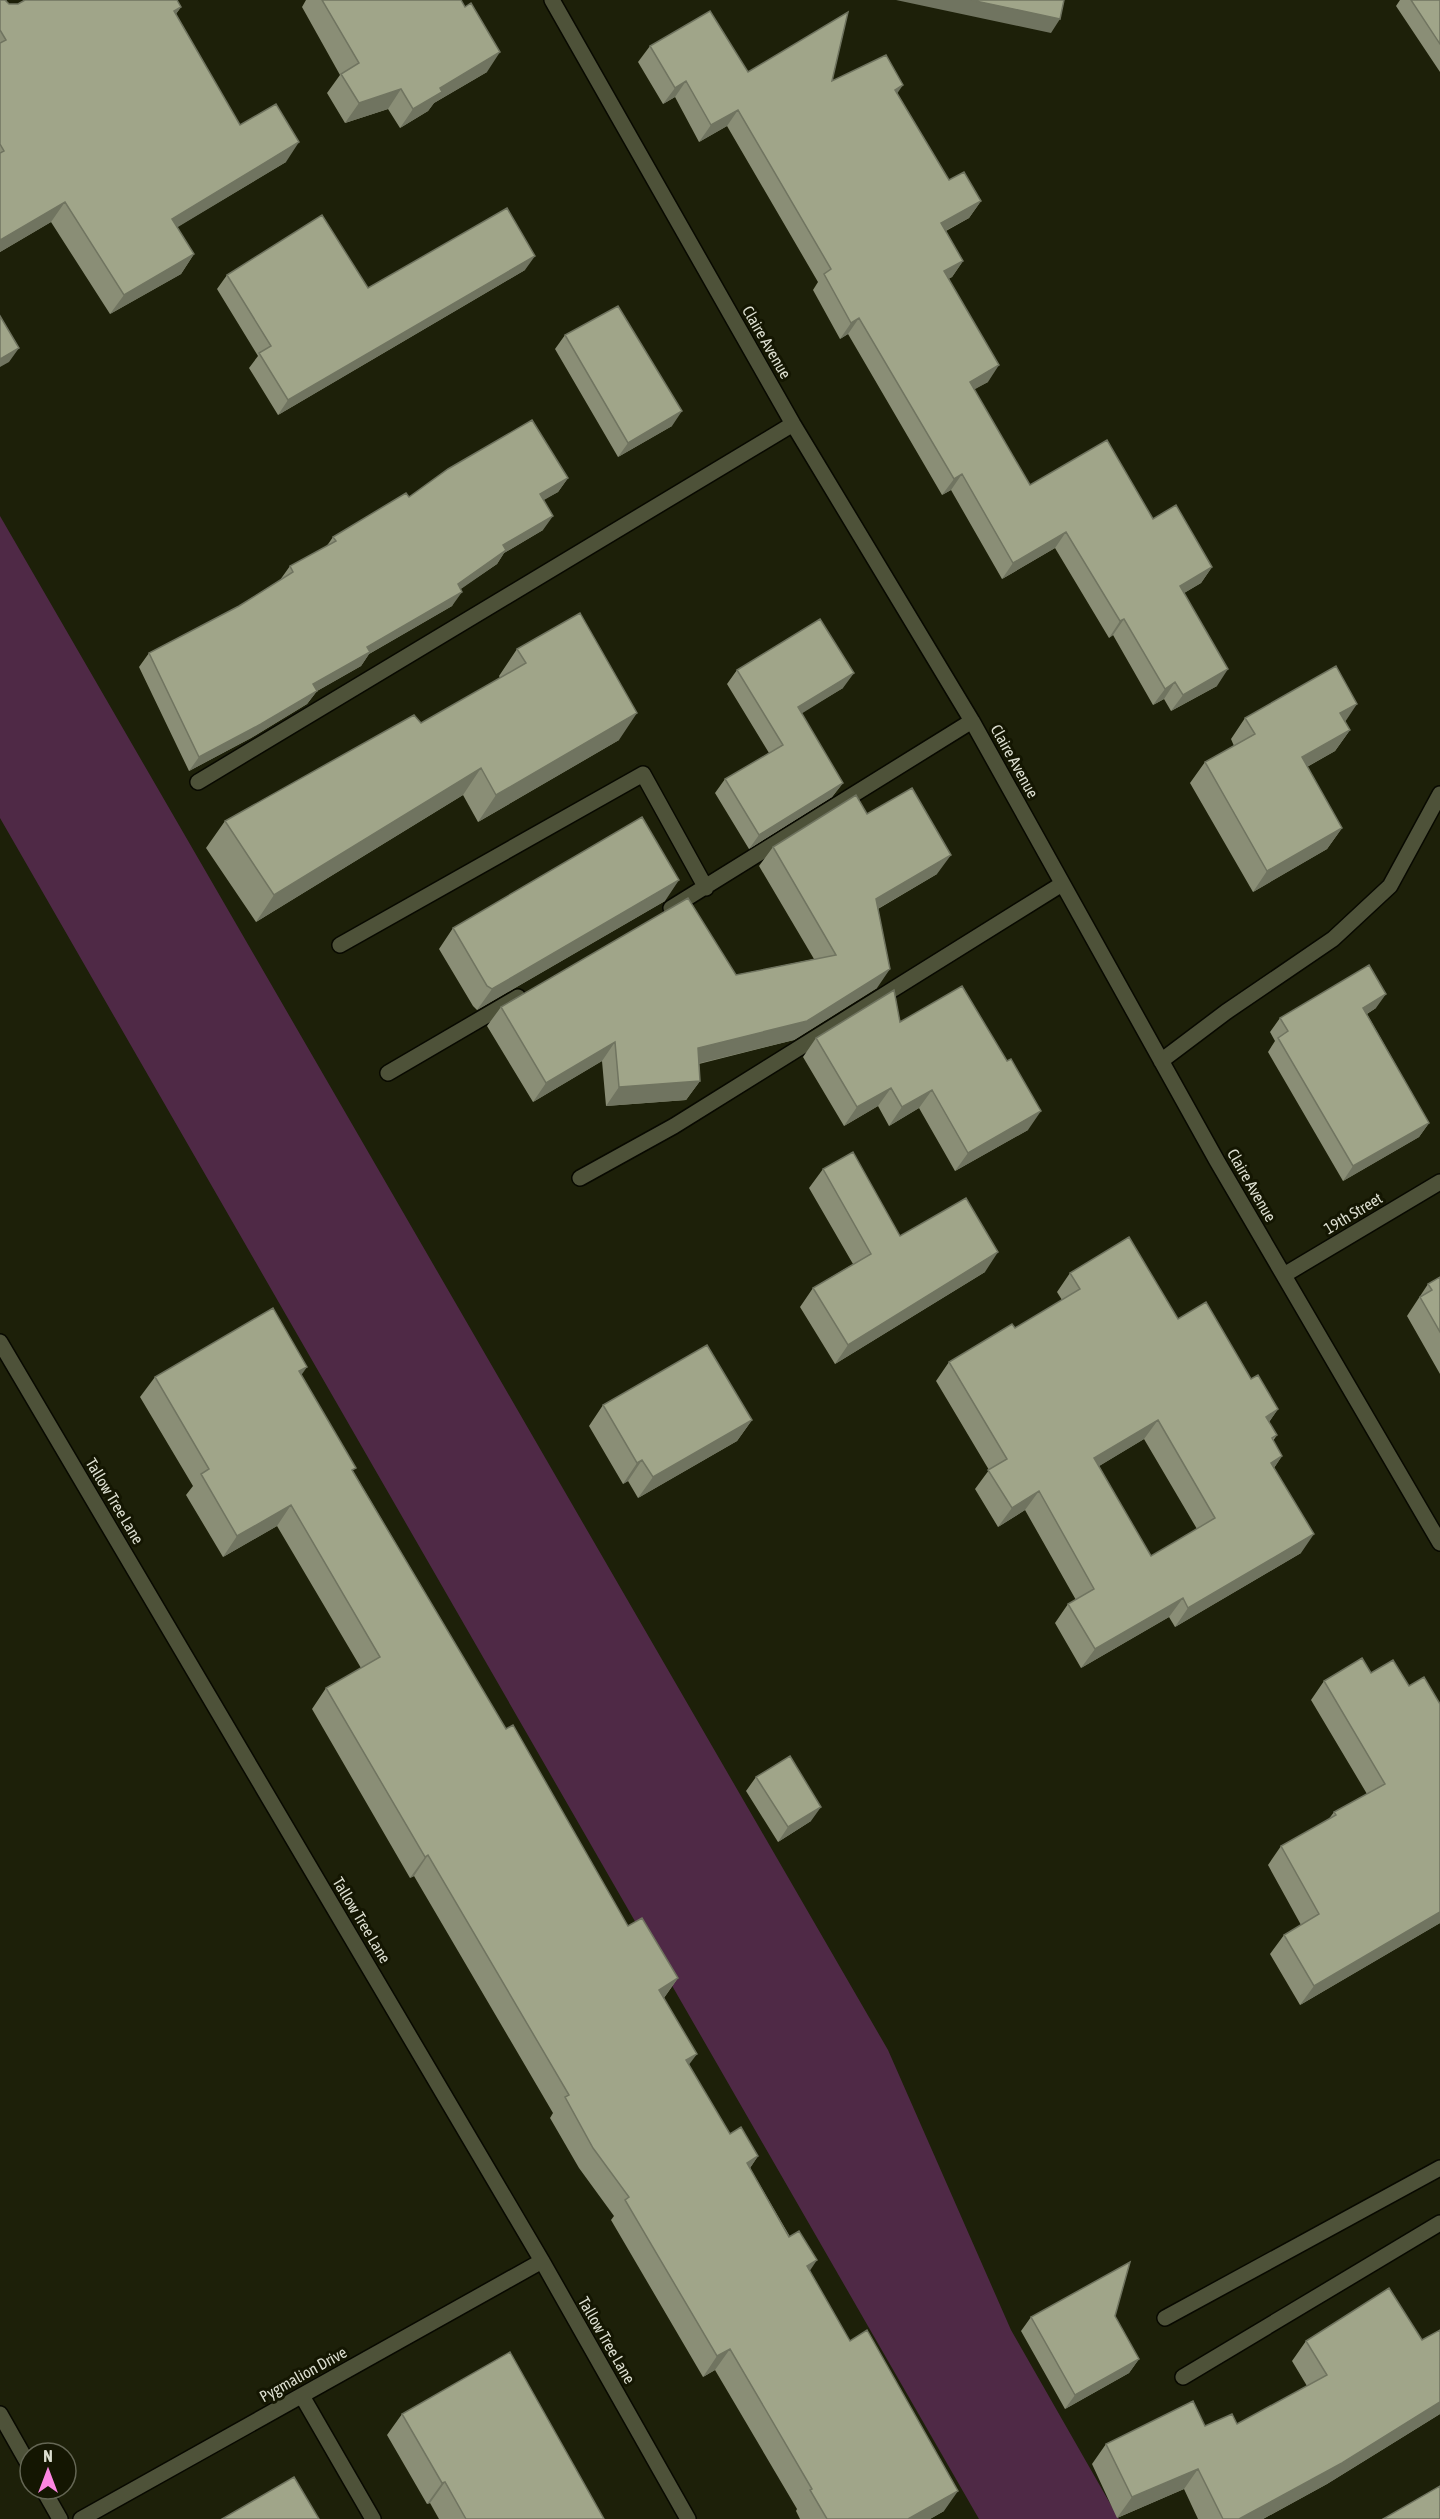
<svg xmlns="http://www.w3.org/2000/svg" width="1440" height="2519" font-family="'Asap Condensed',sans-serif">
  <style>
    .grass { fill: #4f2946 }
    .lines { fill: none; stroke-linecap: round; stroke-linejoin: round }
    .minor-casing { stroke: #080900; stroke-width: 18 }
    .minor { stroke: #4e5239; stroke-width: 15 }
    .wall { fill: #8a8e76; fill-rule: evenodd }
    .shaded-wall { fill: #707460 }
    .building { fill: #a0a589; stroke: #707460; stroke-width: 1.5; fill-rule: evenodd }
    .labels { text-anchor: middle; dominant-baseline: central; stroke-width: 6; stroke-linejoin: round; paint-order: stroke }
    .street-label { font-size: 16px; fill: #dcded0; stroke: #141602 }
  </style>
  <rect width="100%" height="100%" fill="#1d2009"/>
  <path class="grass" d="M0 516 888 2050 1011 2330 1119 2519H979L0 818Z"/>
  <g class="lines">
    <g class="minor-casing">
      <path id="minor" d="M552 0 793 424 972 721 1217 1161 1440 1543
        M198 782 793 424
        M671 908 972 721
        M340 945 643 774 706 888
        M1161 1061 1226 1012 1333 939 1390 886 1440 794
        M388 1073 518 997
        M580 1178 674 1126 1062 884
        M1284 1275 1440 1182
        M0 1342 542 2261 688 2519
        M1165 2318 1440 2168
        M1183 2377 1440 2223
        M302 2396 373 2519
        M0 2414 30 2467
        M43 2489 60 2519
        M81 2519 542 2261"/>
    </g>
    <use href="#minor" class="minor"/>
  </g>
  <path class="wall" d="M0 0H7L6 1 9 4 181 7 176 14 240 125 286 162 177 227 194 254 181 274 110 314 51 222 0 252Z
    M306 0H461L487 72 434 103 428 111 400 128 388 109 345 123 327 93 340 75 302 7Z
    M1400 0H1440V72L1396 6Z
    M650 46 748 72 832 81 897 93 949 180 981 201 969 218 946 231 963 261 952 277 948 279 988 382 974 389 1030 485 1153 519 1212 567 1201 583 1184 593 1217 686 1171 711 1164 699 1153 705 1113 635 1109 638 1055 548 1002 579 951 490 942 495 848 334 840 339 813 290 818 282 727 126 699 142 675 97 663 104 638 62Z
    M525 270 278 415 249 368 258 356 217 289 227 275 368 288Z
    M565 335 672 426 618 457 555 349Z
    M568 478 558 492 543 500V530L504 553 497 564 460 589 452 606 369 654 361 666 317 691 307 704 251 738 189 771 139 667 149 653 239 606 280 580 290 566 326 547 333 537 409 497Z
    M517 649 619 740 478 822 463 795 256 922 206 848 225 821 421 723 500 678 499 676Z
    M737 670 843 688 801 713 843 783 832 797 749 849 715 793 725 779 769 753 727 684Z
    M1245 718 1345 721 1350 730 1335 751 1307 767 1342 828 1327 849 1253 892 1190 783 1205 762 1234 746 1231 739Z
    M867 814 937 874 878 909 877 988 794 1040 699 1064 700 1081 686 1100 606 1106 602 1061 533 1102 487 1026 501 1007 736 975 814 959 759 866 773 847Z
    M665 901 477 1010 473 1006 439 949 453 928Z
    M1376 1008 1367 1014 1429 1123 1419 1137 1343 1181 1268 1052 1275 1041 1270 1032 1280 1018Z
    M900 1022 1028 1130 955 1171 919 1108 889 1126 878 1106 844 1126 803 1057 816 1038Z
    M823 1169 900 1236 985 1272 835 1364 800 1307 813 1288 853 1264 809 1188Z
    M1070 1273 1178 1319 1251 1379 1278 1409 1269 1422 1277 1435 1273 1441 1282 1456 1274 1468 1301 1553 1175 1627 1169 1617 1081 1668 1055 1623 1068 1604 1076 1600 1025 1510 998 1527 975 1489 989 1470 936 1381 949 1362 1015 1328 1062 1300 1057 1292ZM1144 1439 1197 1529 1151 1556 1099 1466Z
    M1440 1277V1374L1407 1316 1428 1284Z
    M301 1375 353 1471 506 1729 628 1926 678 1978 664 1998 689 2065 730 2134 758 2156 750 2168 810 2271 944 2511 930 2519H800L796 2511 797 2509 715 2370 703 2377 611 2220 614 2216 579 2168 550 2118 553 2113 414 1876 410 1878 312 1709 326 1688 361 1668 277 1526 223 1557 186 1495 193 1486 140 1397 155 1377Z
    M603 1405 752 1420 737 1441 638 1498 628 1481 623 1484 589 1426Z
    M1362 1658 1440 1923 1300 2005 1270 1954 1284 1935 1301 1925 1268 1865 1281 1846 1328 1820 1334 1812 1367 1794 1311 1700 1324 1681Z
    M756 1777 811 1821 778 1842 746 1791Z
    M1115 2316 1139 2359 1129 2373 1065 2409 1021 2331 1031 2317Z
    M1440 2330V2414L1327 2484 1263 2519H1198L1184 2489 1117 2518 1092 2464 1106 2444 1205 2426 1237 2424 1307 2386 1292 2361 1306 2341 1422 2340Z
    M402 2414 604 2519H439L430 2503 427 2504 387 2435Z"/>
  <path class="shaded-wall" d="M896 0H971L1060 19 1051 33Z
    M181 7 167 26 174 11Z
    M500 52 487 72 434 103 428 111 400 128 413 109 440 88Z
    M686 81 675 97 663 104 675 88Z
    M903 85 892 101 895 90Z
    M401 89 388 109 345 123 359 103Z
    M738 110 727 126 699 142 711 125Z
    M299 142 286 162 158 239 172 219Z
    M981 201 969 218 930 239 941 223Z
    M65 202 51 222 0 252V240Z
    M194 254 181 274 110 314 124 295Z
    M535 256 525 270 278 415 288 400Z
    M963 261 952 277 933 287 944 271Z
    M859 318 848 334 840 339 851 323Z
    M19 348 9 362 0 367V359Z
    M999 365 988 382 959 398 970 382Z
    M682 411 672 426 618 457 628 443Z
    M962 474 951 490 942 495 954 479Z
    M568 478 558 492 530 508 540 494Z
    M553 516 543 530 504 553 497 564 448 598 458 584 503 545Z
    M1066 532 1055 548 1002 579 1013 563Z
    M1212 567 1201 583 1169 602 1180 586Z
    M462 592 452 606 369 654 361 666 317 691 307 704 251 738 189 771 199 757 313 684 367 647Z
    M1124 619 1113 635 1109 638 1120 621Z
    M1228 669 1217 686 1171 711 1183 695Z
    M854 673 843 688 788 722 798 707Z
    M1175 682 1164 699 1153 705 1165 689Z
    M1357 704 1343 725 1340 713Z
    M637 713 619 740 478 822 496 795Z
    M1350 730 1335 751 1287 778 1302 757Z
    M481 768 463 795 256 922 274 895Z
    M843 783 832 797 749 849 759 835Z
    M1342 828 1327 849 1253 892 1267 871Z
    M951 855 937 874 862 918 876 899Z
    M679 880 665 901 477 1010 492 989Z
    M890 969 877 988 794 1040 684 1067 698 1048Z
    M1386 994 1376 1008 1353 1022 1363 1008Z
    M615 1042 602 1061 533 1102 546 1083Z
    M700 1081 686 1100 606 1106 619 1087Z
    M891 1088 878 1106 844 1126 857 1107Z
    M932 1090 919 1108 889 1126 902 1107Z
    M1041 1111 1028 1130 955 1171 968 1153Z
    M1429 1123 1419 1137 1343 1181 1353 1166Z
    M998 1252 985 1272 835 1364 848 1345Z
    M307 1367 293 1387 299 1371Z
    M1278 1409 1265 1428 1266 1417Z
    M752 1420 737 1441 638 1498 653 1477Z
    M1158 1420 1144 1439 1081 1477 1094 1458Z
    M1282 1456 1269 1475 1271 1463Z
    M642 1460 628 1481 623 1484 637 1463Z
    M1039 1491 1025 1510 998 1527 1012 1508Z
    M291 1505 277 1526 223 1557 237 1536Z
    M1314 1534 1301 1553 1175 1627 1188 1608Z
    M1183 1598 1169 1617 1081 1668 1095 1649Z
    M821 1807 811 1821 778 1842 788 1827Z
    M428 1855 414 1876 410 1878 425 1857Z
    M1440 1912V1923L1300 2005 1314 1986Z
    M678 1978 663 1999 659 1990Z
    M697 2054 682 2074 686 2060Z
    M758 2156 744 2177 747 2163Z
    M817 2260 803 2281 807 2266Z
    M730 2349 715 2370 703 2377 717 2356Z
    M1139 2359 1129 2373 1065 2409 1075 2395Z
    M1440 2399V2414L1327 2484 1263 2519H1239Z
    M1198 2469 1184 2489 1117 2518 1132 2497Z
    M445 2482 430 2503 427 2504 442 2483Z
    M958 2491 944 2511 930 2519H908Z"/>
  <path class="building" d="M0 0H5L9 4H18L25 0H177L181 7 174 11 240 125 276 104 299 142 172 219 194 254 124 295 65 202 0 240V153L4 151 0 144V43L6 40 0 30Z
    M322 0H461L465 7 471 3 500 52 440 88 442 92 413 109 401 89 359 103 341 74 359 63Z
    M971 0H1064L1060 19Z
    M1411 0H1440V44Z
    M710 11 748 72 848 12 832 81 886 55 903 85 895 90 949 180 964 172 981 201 941 223 963 261 944 271 999 365 970 382 1030 485 1107 440 1153 519 1176 505 1212 567 1180 586 1228 669 1183 695 1175 682 1165 689 1124 619 1120 621 1066 532 1013 563 962 474 954 479 859 318 851 323 824 274 831 269 738 110 711 125 686 81 675 88 650 46Z
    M507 208 535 256 288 400 259 353 271 346 227 275 322 215 368 288Z
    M618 306 682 411 628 443 565 335Z
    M0 316 19 348 0 359Z
    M532 420 568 478 540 494 553 516 503 545 506 550 458 584 462 592 367 647 370 652 313 684 317 691 261 724 199 757 149 653 239 606 293 572 290 566 336 541 333 537 406 493 409 497 448 469Z
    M580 613 637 713 496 795 481 768 274 895 225 821 414 715 421 723 526 663 517 649Z
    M820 619 854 673 798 707 843 783 759 835 725 779 783 745 737 670Z
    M1336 666 1357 704 1340 713 1350 730 1302 757 1342 828 1267 871 1205 762 1255 734 1245 718Z
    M912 788 951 855 876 899 890 969 807 1021 698 1048 700 1081 619 1087 615 1042 546 1083 501 1007 688 898 736 975 836 955 773 847 856 795 867 814Z
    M642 817 679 880 492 989 487 986 453 928Z
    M1369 965 1386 994 1363 1008 1429 1123 1353 1166 1278 1038 1288 1031 1280 1018Z
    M962 986 1007 1061 1011 1059 1041 1111 968 1153 932 1090 902 1107 891 1088 857 1107 816 1038 894 990 900 1022Z
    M853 1152 900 1236 966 1198 998 1252 848 1345 813 1288 871 1254 823 1169Z
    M1129 1237 1178 1319 1206 1302 1251 1379 1258 1375 1278 1409 1266 1417 1277 1435 1272 1438 1282 1456 1271 1463 1314 1534 1188 1608 1183 1598 1095 1649 1068 1604 1094 1589 1039 1491 1012 1508 988 1470 1007 1459 949 1362 1012 1324 1015 1328 1080 1289 1070 1273ZM1158 1420 1215 1518 1151 1556 1094 1458Z
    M1440 1277V1332L1420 1297 1432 1290 1428 1284Z
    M273 1308 307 1367 299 1371 356 1468 352 1470 506 1729 513 1725 628 1926 642 1918 678 1978 659 1990 697 2054 686 2060 730 2134 741 2127 758 2156 747 2163 789 2237 799 2231 817 2260 807 2266 850 2341 867 2330 958 2491 908 2519H827L810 2490 812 2489 730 2349 717 2356 625 2200 629 2197 593 2148 565 2097 569 2095 428 1855 425 1857 326 1688 380 1657 291 1505 237 1536 201 1474 209 1469 155 1377Z
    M707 1345 752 1420 653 1477 642 1460 637 1463 603 1405Z
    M1362 1658 1371 1673 1393 1660 1409 1686 1424 1677 1440 1704V1912L1314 1986 1284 1935 1319 1914 1281 1846 1336 1815 1334 1812 1385 1784 1324 1681Z
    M790 1756 821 1807 788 1827 756 1777Z
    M1130 2262 1115 2316 1139 2359 1075 2395 1031 2317Z
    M1389 2288 1422 2340 1440 2330V2402L1342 2463 1239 2519H1223L1198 2469 1132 2497 1106 2444 1193 2401 1205 2426 1232 2414 1237 2424 1327 2375 1306 2341Z
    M510 2352 604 2519H466L445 2482 442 2483 402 2414Z
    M294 2477 319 2519H222Z
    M1440 2486V2519H1383Z"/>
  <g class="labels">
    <g class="street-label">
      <text transform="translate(767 342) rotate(60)">Claire Avenue</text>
      <text transform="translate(1015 761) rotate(61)">Claire Avenue</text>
      <text transform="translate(1252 1185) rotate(60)">Claire Avenue</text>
      <text transform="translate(1353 1213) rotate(-31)">19th Street</text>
      <text transform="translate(115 1501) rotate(59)">Tallow Tree Lane</text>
      <text transform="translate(362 1920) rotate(59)">Tallow Tree Lane</text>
      <text transform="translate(607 2340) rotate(60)">Tallow Tree Lane</text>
      <text transform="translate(303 2374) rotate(-29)">Pygmalion Drive</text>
    </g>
  </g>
  <g transform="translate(48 2471)"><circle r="28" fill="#141602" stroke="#646654" stroke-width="1.5"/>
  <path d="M0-4.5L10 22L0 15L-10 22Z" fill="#fd86e2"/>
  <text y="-9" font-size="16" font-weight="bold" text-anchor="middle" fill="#dcded0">N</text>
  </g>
</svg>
